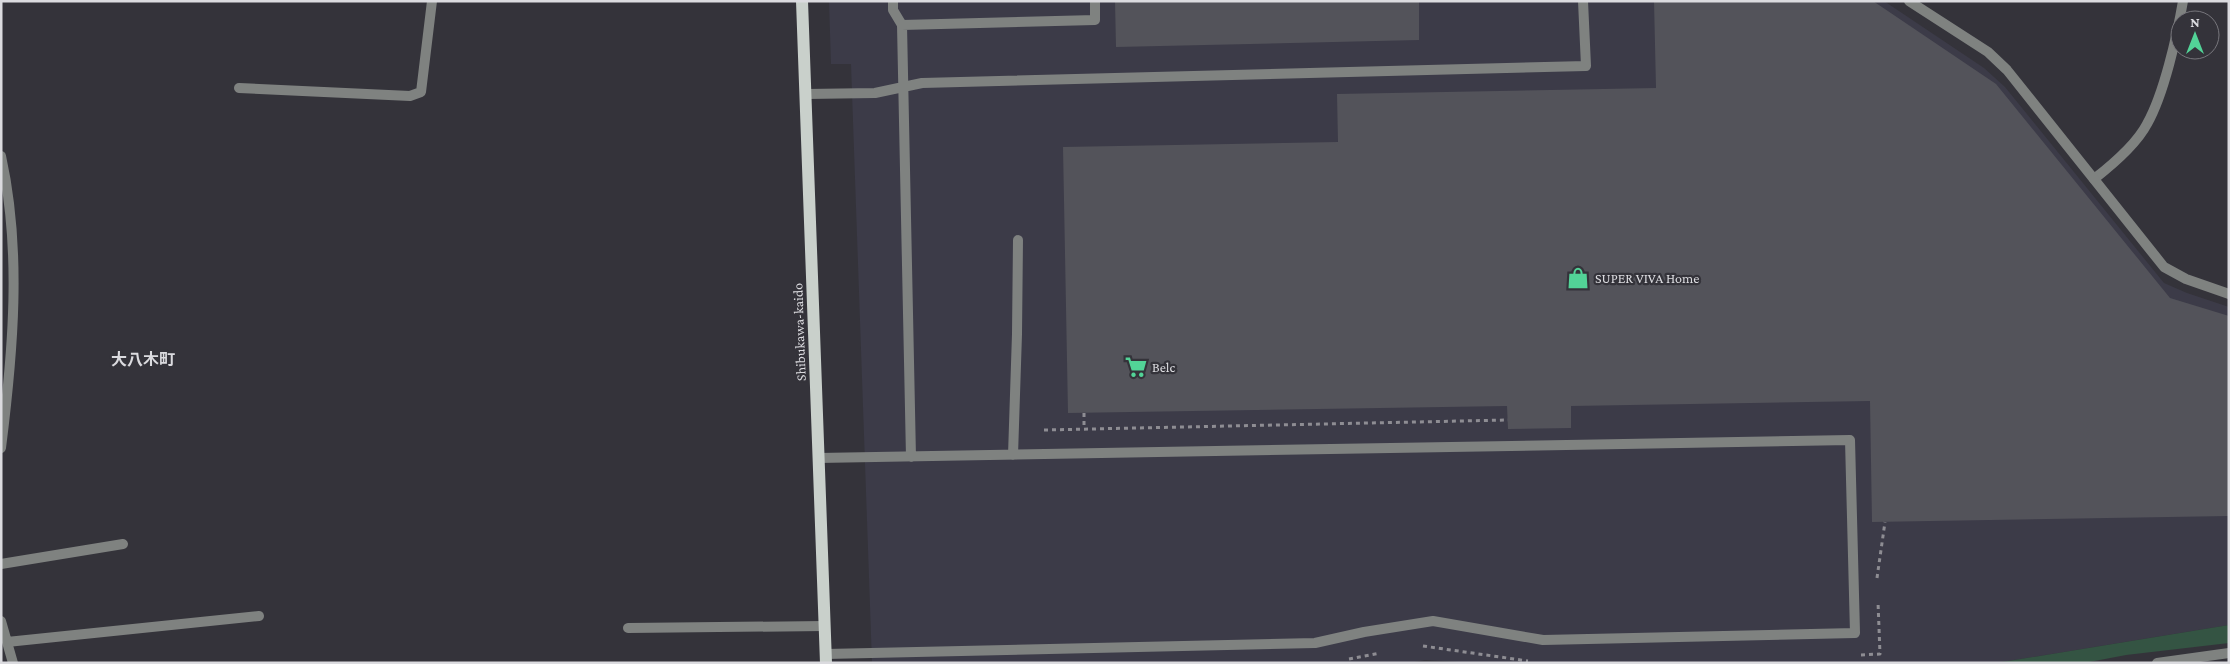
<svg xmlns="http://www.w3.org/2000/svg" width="2230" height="664" font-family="'Crimson Pro','Noto Sans JP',serif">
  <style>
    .built { fill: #3c3b48 }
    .green { fill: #345443 }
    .building { fill: #53535a }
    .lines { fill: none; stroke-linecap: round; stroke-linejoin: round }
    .path { stroke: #8e8d93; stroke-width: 3; stroke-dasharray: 4 4; stroke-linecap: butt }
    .service { stroke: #7f8280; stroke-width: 10 }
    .minor { stroke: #7f8280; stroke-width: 10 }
    .primary { stroke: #c9d0cb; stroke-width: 12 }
    .labels { text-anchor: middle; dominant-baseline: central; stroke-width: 4.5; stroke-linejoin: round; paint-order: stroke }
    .poi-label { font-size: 14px; fill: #dbdbdf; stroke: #34333a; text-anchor: start }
    .street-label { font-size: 14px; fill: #dbdbdf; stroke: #34333a }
    .quarter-label { font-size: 16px; font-weight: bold; fill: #dbdbdf; stroke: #34333a }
  </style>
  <rect width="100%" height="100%" fill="#34333a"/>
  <path class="built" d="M829 1H1884L1984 68 2005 87 2164 283 2187 293 2229 307V625L1996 663H1475L1425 660 1410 663H872L851 64H831Z"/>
  <path class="green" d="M2229 625V643L2126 655 2084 663H1996Z"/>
  <path class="building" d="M1115 1H1419V40L1116 47Z
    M1654 1H1873L1996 84 2170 298 2229 316V516L1872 522 1870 401 1571 406V428L1508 429 1507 406 1068 413 1063 147 1338 142 1337 94 1656 88Z"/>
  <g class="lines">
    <path class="path" d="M1084 413V429
      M1044 430 1508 420
      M1877 578 1885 522
      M1423 646 1528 661
      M1861 655 1880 654 1878 602
      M1349 659 1380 653"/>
    <path class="service" d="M893 1V10L902 25 911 457
      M902 25 1095 20V1
      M239 88 410 96 421 92 432 1
      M807 94 875 93 922 83 1586 66 1583 1
      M2094 179C2112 165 2136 145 2147 124 2164 94 2177 36 2183 1
      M1013 455 1017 334 1018 240
      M818 458 1850 440 1855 633 1543 640 1433 621 1364 632 1315 643 826 654
      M1 564 123 544
      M628 628 824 626
      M2157 663 2229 653"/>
    <path class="minor" d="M1909 1 1988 52 2007 70 2164 267 2186 279 2229 294
      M1 156C22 251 13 352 1 448
      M1 621 13 663
      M7 642 259 616"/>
    <path class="primary" d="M802 1 826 663"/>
  </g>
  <defs>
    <g id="shop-bare" transform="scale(1.725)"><path d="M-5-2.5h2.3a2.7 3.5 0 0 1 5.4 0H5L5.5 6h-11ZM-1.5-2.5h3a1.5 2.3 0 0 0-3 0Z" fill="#52d397" stroke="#34333a" stroke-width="2.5" paint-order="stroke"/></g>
    <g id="supermarket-bare" transform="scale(1.725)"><path d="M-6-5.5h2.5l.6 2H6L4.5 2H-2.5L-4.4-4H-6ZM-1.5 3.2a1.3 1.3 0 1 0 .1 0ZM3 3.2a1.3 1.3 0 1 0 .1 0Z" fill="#52d397" stroke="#34333a" stroke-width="2.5" paint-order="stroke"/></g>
  </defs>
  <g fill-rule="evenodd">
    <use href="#shop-bare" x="1578" y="278"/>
    <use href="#supermarket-bare" x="1136" y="367"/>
  </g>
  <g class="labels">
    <g class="poi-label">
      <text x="1595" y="278">SUPER VIVA Home</text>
      <text x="1152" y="367">Belc</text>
    </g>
    <g class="street-label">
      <text transform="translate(799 332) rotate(-92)">Shibukawa-kaido</text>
    </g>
    <g class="quarter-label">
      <text x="143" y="359">大八木町</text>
    </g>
  </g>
  <rect width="2230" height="664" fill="none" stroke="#dbdbdf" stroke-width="5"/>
  <g transform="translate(2195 35)"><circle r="24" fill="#34333a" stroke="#77767c"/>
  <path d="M0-4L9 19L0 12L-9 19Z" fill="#52d397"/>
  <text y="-8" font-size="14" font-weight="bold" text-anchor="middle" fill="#dbdbdf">N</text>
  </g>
</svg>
